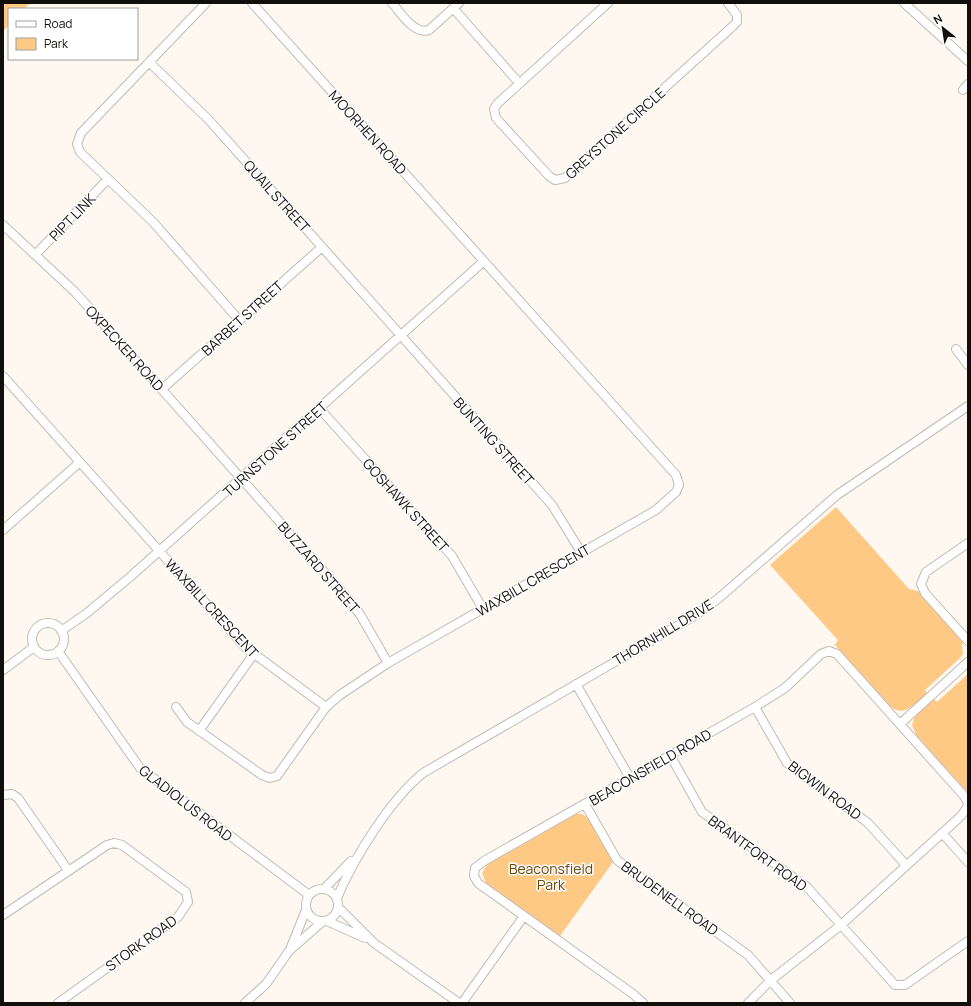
<svg xmlns="http://www.w3.org/2000/svg" width="971" height="1006" font-family="Manrope,sans-serif">
  <style>
    .green { fill: #fec885 }
    .lines { fill: none; stroke-linecap: round; stroke-linejoin: round }
    .street-casing { stroke: #c1bbb4; stroke-width: 10 }
    .street { stroke: #fff; stroke-width: 8 }
    .labels { text-anchor: middle; dominant-baseline: central; stroke-width: 3; stroke-linejoin: round; paint-order: stroke }
    .street-label { font-size: 14px; fill: #110f0c; stroke: #fff }
    .park-label { font-size: 14px; fill: #6c470c; stroke: #fff }
  </style>
  <rect width="100%" height="100%" fill="#fef8f0"/>
  <path class="green" d="M3 3H30L24 9H9V25L3 31Z
    M836 507 909 589 918 591 964 643 962 644 963 654 960 658 925 690 927 693C917 702 904 719 890 706L835 645 838 640 770 565Z
    M968 674V793L916 735 912 725 915 716 934 699 937 702Z
    M575 814H582L589 819 613 862 560 936 486 883 482 873 487 865Z"/>
  <g class="lines">
    <g class="street-casing">
      <path id="street" d="M206 3 81 133 77 144 80 152 153 222 239 320
        M392 3C401 13 414 35 429 30L459 3
        M608 3 497 104 494 109 496 118 549 176 555 180 565 178 733 26 737 22V15L728 3
        M904 3 968 61
        M453 8 519 83
        M149 62 208 119 552 505 581 552
        M963 90 968 84
        M3 225 75 292 351 602 361 616 388 663
        M36 254 108 179
        M956 349 968 365
        M3 376 245 647 326 707
        M162 389 322 247
        M320 409 452 556 483 609
        M3 530 80 462
        M968 543 926 572 921 584 925 593 968 641
        M32 639a16 16 0 1 1 32 0a16 16 0 1 1-32 0Z
        M61 631 87 613 130 577 484 261
        M58 651 140 768 309 895
        M3 670 34 647
        M576 684 630 778
        M176 707 187 722 262 775 270 778 277 776 326 707 340 695 388 663 656 510 676 492 679 485 676 475 252 3
        M755 707 787 763 868 823 906 865
        M900 724 968 662
        M199 731 253 655
        M670 755 702 812 807 887 895 985H905L968 941
        M3 795 12 794 18 798 68 870
        M585 804 617 860 748 955 790 1003
        M942 833 968 862
        M306 905a16 16 0 1 1 32 0a16 16 0 1 1-32 0Z
        M324 889 351 861
        M337 898C354 858 389 801 423 773L696 615 719 598 837 495 968 406
        M338 907 374 943 459 1003
        M3 915 107 845 114 843 122 845 186 892 188 902 178 917 58 1003
        M327 921 365 938
        M291 947 306 910
        M245 1003 266 984 289 951 322 922
        M462 1003 524 916
        M643 1003 633 994 478 883 474 876 475 868 484 861 755 707 785 688 821 654 829 651 837 654 965 797 968 804
        M748 1003 771 980 841 925 961 816 968 806"/>
    </g>
    <use href="#street" class="street"/>
  </g>
  <g class="labels">
    <g class="street-label">
      <text transform="translate(368 132) rotate(48)">MOORHEN ROAD</text>
      <text transform="translate(615 133) rotate(-42)">GREYSTONE CIRCLE</text>
      <text transform="translate(277 196) rotate(48)">QUAIL STREET</text>
      <text transform="translate(72 217) rotate(-46)">PIPT LINK</text>
      <text transform="translate(242 318) rotate(-42)">BARBET STREET</text>
      <text transform="translate(125 348) rotate(48)">OXPECKER ROAD</text>
      <text transform="translate(494 441) rotate(48)">BUNTING STREET</text>
      <text transform="translate(275 449) rotate(-42)">TURNSTONE STREET</text>
      <text transform="translate(406 505) rotate(48)">GOSHAWK STREET</text>
      <text transform="translate(319 567) rotate(49)">BUZZARD STREET</text>
      <text transform="translate(533 580) rotate(-30)">WAXBILL CRESCENT</text>
      <text transform="translate(212 608) rotate(47)">WAXBILL CRESCENT</text>
      <text transform="translate(663 632) rotate(-31)">THORNHILL DRIVE</text>
      <text transform="translate(650 767) rotate(-30)">BEACONSFIELD ROAD</text>
      <text transform="translate(825 790) rotate(37)">BIGWIN ROAD</text>
      <text transform="translate(186 803) rotate(38)">GLADIOLUS ROAD</text>
      <text transform="translate(758 853) rotate(36)">BRANTFORT ROAD</text>
      <text transform="translate(670 898) rotate(36)">BRUDENELL ROAD</text>
      <text transform="translate(141 943) rotate(-36)">STORK ROAD</text>
    </g>
    <g class="park-label">
      <text x="551" y="868">Beaconsfield<tspan x="551" dy="16">Park</tspan></text>
    </g>
  </g>
  <rect width="971" height="1006" fill="none" stroke="#110f0c" stroke-width="8"/>
  <rect x="8" y="8" width="130" height="52" fill="#ffffff" stroke="#a09f9e"/>
  <rect x="16" y="21" width="20" height="6" fill="#ffffff" stroke="#a09f9e"/>
  <text x="44" y="28" font-size="12" fill="#110f0c">Road</text>
  <rect x="16" y="38" width="20" height="12" fill="#fec885" stroke="#a09f9e"/>
  <text x="44" y="48" font-size="12" fill="#110f0c">Park</text>
  <g transform="translate(943 28) rotate(330)" stroke="#ffffff" stroke-width="3" paint-order="stroke">
  <path d="M0-3L7 15L0 10L-7 15Z" fill="#110f0c"/>
  <text y="-6" font-size="11" font-weight="bold" text-anchor="middle" fill="#110f0c">N</text>
  </g>
</svg>
